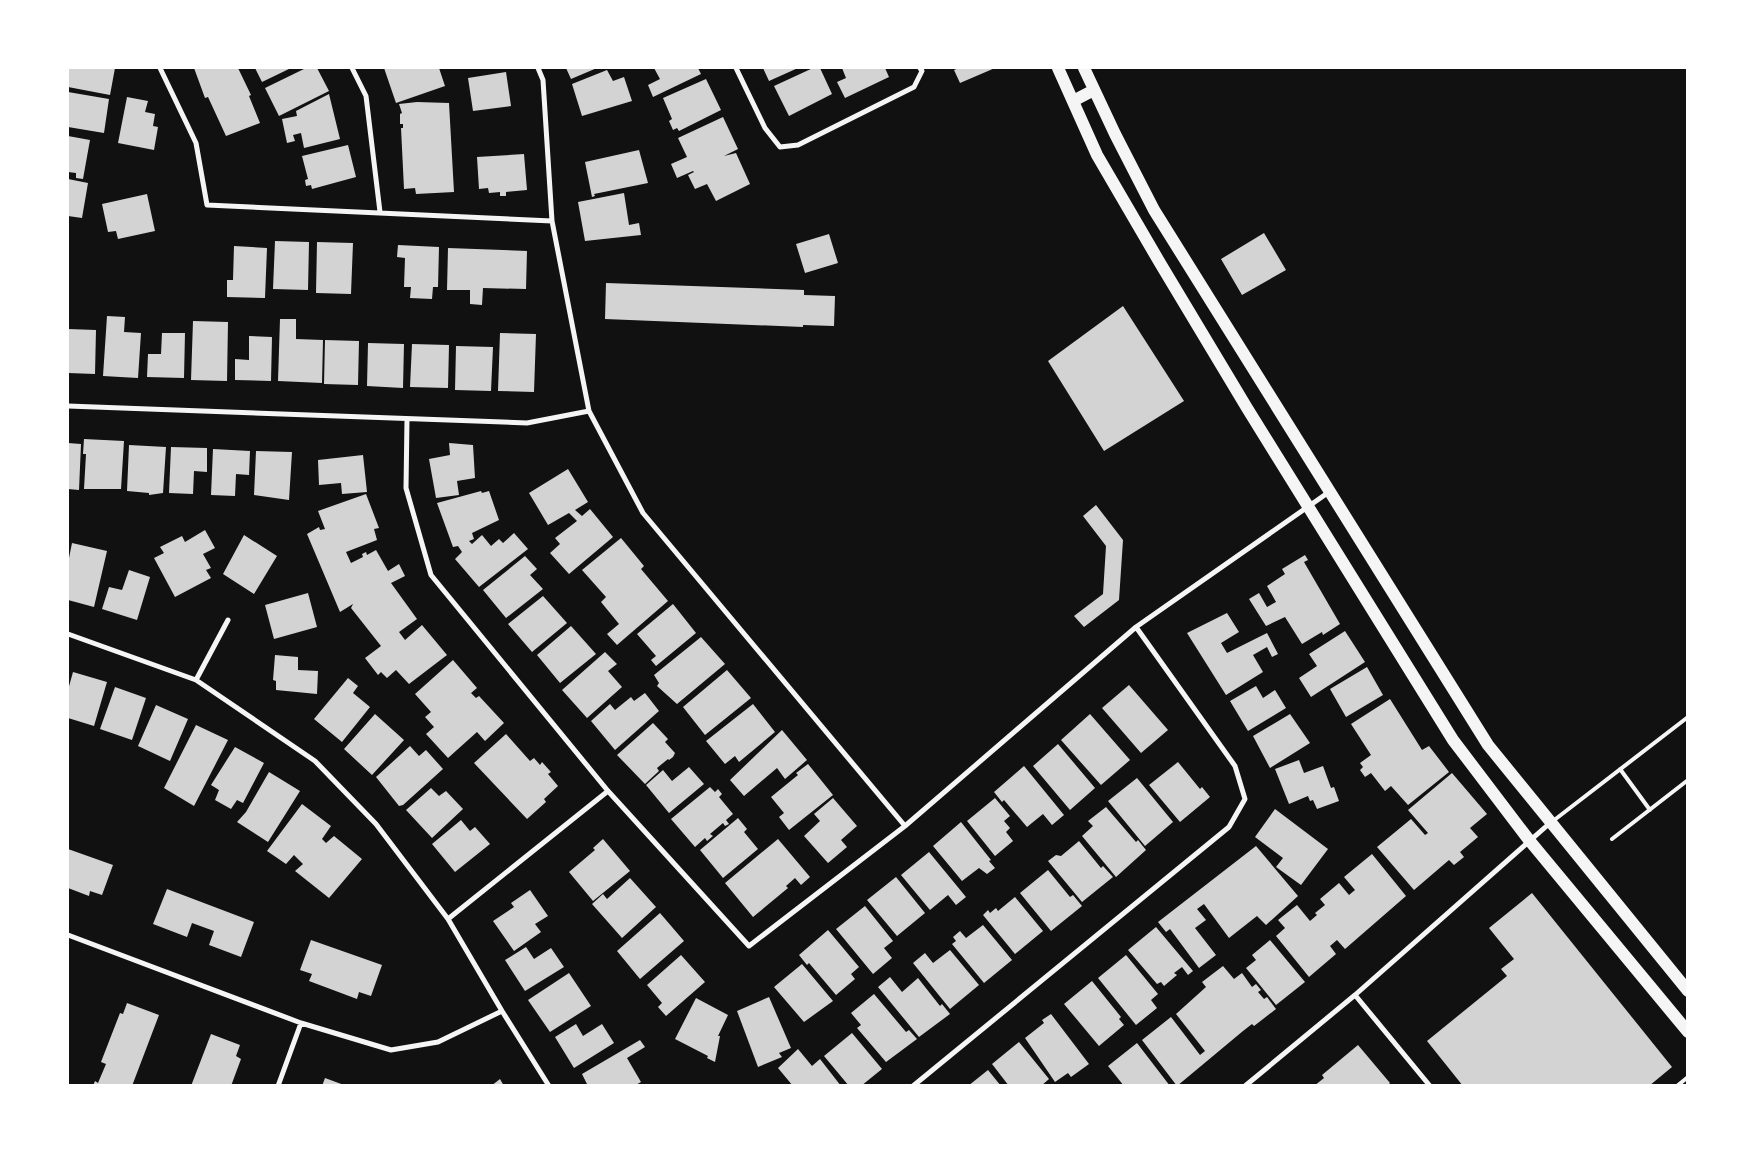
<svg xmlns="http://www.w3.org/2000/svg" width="1755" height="1153" font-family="'Alegreya Sans',sans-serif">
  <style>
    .building { fill: #d3d3d3 }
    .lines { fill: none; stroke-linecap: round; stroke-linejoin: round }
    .service { stroke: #f5f5f5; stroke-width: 4 }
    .minor { stroke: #f5f5f5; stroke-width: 5 }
    .primary { stroke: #f5f5f5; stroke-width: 12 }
  </style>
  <rect width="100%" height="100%" fill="#111"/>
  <path class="building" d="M68 68H115L110 95 68 87Z
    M194 68H238L251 95 249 96 260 123 226 136 208 97 205 98Z
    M255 68H291L262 82Z
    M306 68H317L329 91 279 116 265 88Z
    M384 68H439L445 86 396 103Z
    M566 68H597L571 79Z
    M654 68H698L701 74 653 97 648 85 660 79Z
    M763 68H798L769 81Z
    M813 68H820L832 94 789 116 774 86Z
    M842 68H885L889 77 845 98 837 82 846 78Z
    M959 68H995L960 83 954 70Z
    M607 70 613 81 624 77 632 101 582 116 572 84Z
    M506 72 511 106 473 111 468 78Z
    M706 79 721 110 679 131 677 128 673 130 669 121 672 119 663 98Z
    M68 92 109 99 104 133 68 127Z
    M329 94 340 139 304 148 301 133 293 135 295 141 287 143 282 119 297 116 296 111Z
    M127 97 148 101 145 112 155 114 153 126 158 127 154 150 118 143Z
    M417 102 449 103 454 192 416 194 415 188 404 189 401 128H403V124H400V114L402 113 399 104Z
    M723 117 738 149 724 156 736 153 750 184 716 201 707 184 695 189 688 175 694 172 693 171 677 178 671 164 687 157 678 138Z
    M68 136 90 140 83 179 76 178V173L68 172Z
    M348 145 356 177 312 189 311 185 306 186 305 180 308 179 302 156Z
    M639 150 648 183 594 194 595 196 592 197 585 162Z
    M524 154 527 190 506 192V196H500V192L489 193 488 188 479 189 477 157Z
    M68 179 88 183 82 218 68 216Z
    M624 193 629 225 639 223 641 235 585 241 578 202Z
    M147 194 155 231 118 239 116 231 108 232 102 204Z
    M1264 233 1286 270 1242 295 1221 259Z
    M829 234 838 263 805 273 796 244Z
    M275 241 309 242 308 290 273 289Z
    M317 242 353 243 351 294 316 293Z
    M398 245 439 247 438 287H433L432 299 410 298 411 287H404L405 258 397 257Z
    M234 246 267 248 265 298 227 297V280H233Z
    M448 248 527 251 526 289 483 288 482 305 470 304V290H447Z
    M606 283 804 290V295L835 296 834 326 803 325V327L605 319Z
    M1123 306 1184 401 1104 451 1048 361Z
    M107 316 125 317 124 332 141 333 138 378 103 376Z
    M280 319H296V339L323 340 322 383 278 381Z
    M193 321 228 322 227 381 191 380Z
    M68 329 96 330 95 374 68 373Z
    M162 333H185L184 378 147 377 148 354H161Z
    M500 333 536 334 534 392 498 391Z
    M249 336 272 337 271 381 235 380V359L249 360Z
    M325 340 359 341 358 385 324 384Z
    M368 343 404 344 403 388 367 386Z
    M412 344 449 345 448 388 410 387Z
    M456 346 493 347 491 391 455 390Z
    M84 439 124 441 121 489H84L86 454H83Z
    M68 443 81 444 79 490 68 489Z
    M449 443 473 445 475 478 457 481 459 495 436 498 429 459 450 455Z
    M129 445 166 447 163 493 149 495V493L127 491Z
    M171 447 207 448V472L194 471 193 494 169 493Z
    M213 449 250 451 249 475 236 474 235 496 211 495Z
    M256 451 292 452 289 500 254 495Z
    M363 455 367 492 342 494 341 483 319 485 318 460Z
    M568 469 588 502 575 510 582 516 590 509 613 537 569 574 550 553 560 544 555 538 577 521 569 513 548 525 529 493Z
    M481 491 482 493 489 491 499 520 472 533 474 539 469 541 472 544 482 535 491 546 499 539 503 543 514 533 528 549 479 587 455 559 462 552 458 546 453 547 437 503Z
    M366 494 379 528 374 529 377 540 346 552 351 563 363 557 362 554 366 552 367 555 376 550 388 571 399 564 405 576 391 583 417 619 399 632 405 640 422 625 447 655 409 684 396 670 387 678 381 672 378 675 365 658 381 646 351 608 353 604 340 612 307 534 319 527 320 530 325 529 318 511Z
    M1096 505 1123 540 1119 600 1084 627 1074 616 1103 594 1106 546 1083 516Z
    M205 530 215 548 203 554 211 568 206 570 211 578 175 597 154 558 164 553 160 547 182 536 185 542Z
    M244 535 277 556 254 594 223 574Z
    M621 538 644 566 641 569 668 601 617 645 607 634 619 624 601 602 606 597 582 570Z
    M72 543 107 551 94 607 68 600V563Z
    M1305 555 1308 560 1304 562 1340 624 1323 635 1322 632 1302 644 1285 617 1266 626 1249 599 1259 593 1267 607 1276 602 1267 586 1285 574 1282 569Z
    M525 556 537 569 530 575 543 589 506 618 483 590Z
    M129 570 150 577 137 620 102 609 109 587 122 590Z
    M308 593 317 627 274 639 265 605Z
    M543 596 567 623 532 652 508 624Z
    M673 604 696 633 656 666 651 660 656 656 637 634Z
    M1227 613 1239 632 1221 643 1227 653 1267 633 1278 654 1272 657 1267 647 1253 655 1263 672 1226 695 1187 633Z
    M571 626 596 654 560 683 537 655Z
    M1345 631 1365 662 1311 697 1299 678 1317 666 1309 654Z
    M701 637 725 664 677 704 657 686 659 683 654 675Z
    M605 652 617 664 608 671 622 687 587 718 562 690Z
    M275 655 298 657V670L318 671 317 694 276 690V681L273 680Z
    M453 660 477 688 471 693 476 698 479 696 504 723 485 741 477 732 448 758 426 734 434 727 425 717 431 712 415 694Z
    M1367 667 1383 695 1346 717 1330 689Z
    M727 670 751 698 705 735 683 707Z
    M73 672 107 682 94 726 68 718V690Z
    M348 678 358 686 353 693 370 707 342 742 314 719Z
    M1129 685 1168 730 1141 753 1102 708Z
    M1256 686 1263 698 1275 690 1286 708 1248 731 1230 701Z
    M115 687 146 698 132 740 100 729Z
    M645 693 659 711 615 750 591 721 610 704 615 710 631 697 634 701Z
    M1390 699 1422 750 1429 746 1449 772 1408 805 1391 786 1385 791 1371 773 1365 777 1360 770 1363 767 1360 763 1371 755 1351 724Z
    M753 704 775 732 739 762 735 756 725 764 706 741Z
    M156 705 188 719 170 761 138 746Z
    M375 714 404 740 372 775 344 749Z
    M1090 714 1130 760 1101 785 1061 740Z
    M1290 714 1310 743 1270 768 1253 736Z
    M653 723 668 739 665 742 675 753 673 757 669 760 668 759 657 768 659 771 645 784 617 755Z
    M196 725 228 740 194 806 164 788Z
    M782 730 807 760 785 779 777 768 744 796 730 780Z
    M506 734 530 761 534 758 540 765 542 762 551 772 548 774 558 786 544 799 546 802 527 819 474 763Z
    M1058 744 1095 788 1070 810 1033 766Z
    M410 746 419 756 426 750 443 769 403 805 399 806 376 777Z
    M235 747 264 763 243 803 237 800 231 809 215 800 219 790 211 785Z
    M1299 760 1304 773 1323 766 1331 788 1334 787 1339 801 1317 809 1313 800 1310 801 1308 796 1289 804 1275 769Z
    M1178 762 1200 789 1202 787 1210 797 1180 822 1149 785Z
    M808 764 833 795 789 830 779 817 784 813 771 797 798 775 796 773Z
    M1024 766 1064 815 1052 825 1043 814 1027 827 1004 800 1002 802 994 792Z
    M689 767 704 784 669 813 646 785 663 770 672 781Z
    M269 772 300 791 268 842 237 822 246 812Z
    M1452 773 1487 814 1470 828 1478 837 1460 852 1464 857 1454 865 1449 860 1414 890 1377 847 1411 819 1425 835 1428 833 1408 810Z
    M1137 778 1173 822 1145 846 1108 801Z
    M710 787 715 792 718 789 722 794 719 797 733 814 726 820 729 824 725 826 723 823 710 834 713 836 707 841 705 838 695 847 671 819Z
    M431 788 439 796 446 791 463 809 432 838 406 810Z
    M833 798 857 826 841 840 847 847 828 863 804 836 820 821 814 814Z
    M995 798 1010 816 1004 821 1010 828 1006 832 1013 841 995 856 967 821Z
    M302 804 331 826 322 839 326 843 334 836 362 859 329 898 295 871 303 864 294 855 286 864 267 851Z
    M1106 807 1136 842 1138 840 1146 850 1116 877 1082 836 1093 826 1088 821Z
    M1275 809 1328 849 1301 885 1276 867 1283 858 1255 837Z
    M738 818 747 829 744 832 758 849 723 878 700 850Z
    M461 820 470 831 475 827 490 844 455 872 432 844Z
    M961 822 991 860 989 861 995 868 987 874 979 868 962 881 933 846Z
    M603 839 630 871 593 901 569 872 595 850 593 848Z
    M778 839 810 877 801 885 795 878 786 886 788 888 753 917 725 883Z
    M1079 841 1101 868 1103 866 1113 877 1082 902 1048 861 1056 855 1061 856Z
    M1256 846 1298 896 1266 925 1257 916 1229 938 1204 904 1197 909 1206 920 1195 928 1216 955 1199 968 1170 929 1166 932 1158 922Z
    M68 849 113 865 102 895 90 891 89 896 68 888Z
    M929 852 966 897 956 905 948 895 930 910 901 875Z
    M1372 854 1406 896 1345 949 1337 940 1330 946 1336 954 1309 977 1276 936 1285 928 1278 920 1297 905 1310 921 1317 915 1315 913 1325 905 1320 899 1339 883 1349 895 1355 890 1344 877Z
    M1048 870 1070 897 1073 895 1082 906 1051 931 1020 893Z
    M896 877 925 913 897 936 867 900Z
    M630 878 656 907 622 938 592 904 603 894 607 899Z
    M167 889 254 922 241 957 209 945 214 931 192 923 187 937 153 924Z
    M530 890 548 916 535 924 541 932 514 951 493 921 514 907 511 903Z
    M1532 893 1672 1067 1649 1086H1463L1427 1041 1507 976 1501 969 1514 959 1489 928Z
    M1015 897 1043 931 1015 954 983 915 988 910 990 913 996 908 998 911Z
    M865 906 893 941 884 948 892 958 873 974 836 929Z
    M660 913 684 941 640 979 617 951Z
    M983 925 1012 960 984 983 952 944 956 941 953 937 960 931 966 938Z
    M1156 927 1193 971 1188 975 1182 967 1174 973 1177 975 1164 986 1161 982 1157 984 1128 950Z
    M828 930 859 967 851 974 855 979 836 995 809 963 807 965 799 955Z
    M311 940 382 965 371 996 359 992 357 999 309 981 312 974 300 970Z
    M1270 940 1305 982 1276 1005 1246 968 1256 960 1252 955Z
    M526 947 534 959 551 948 564 967 525 991 505 960Z
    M950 950 979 985 950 1009 913 963 925 953 933 963Z
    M681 955 705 982 666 1016 658 1007 662 1003 647 985Z
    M1126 955 1158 994 1151 1000 1157 1008 1136 1025 1098 978Z
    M802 964 833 1001 804 1022 774 987Z
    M1223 966 1234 979 1242 973 1252 987 1256 984 1261 990 1258 992 1264 999 1267 997 1276 1009 1254 1026 1252 1024 1243 1031 1177 1086 1142 1040 1171 1017 1200 1055 1205 1051 1176 1014 1206 987 1202 982Z
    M569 973 591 1006 550 1032 528 1000Z
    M890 977 902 992 918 978 940 1006 942 1004 950 1014 919 1037 878 987Z
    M1092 981 1121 1017 1119 1019 1124 1025 1099 1046 1064 1004Z
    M874 994 906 1032 909 1030 917 1039 886 1062 857 1028 861 1025 851 1013Z
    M769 997 791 1048 779 1053 782 1057 758 1067 737 1011Z
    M696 998 728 1015 718 1036H720L715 1062 707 1058 708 1056 675 1039Z
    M127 1003 159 1015 132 1086H93L95 1081 98 1083 106 1064 101 1062 120 1013 123 1014Z
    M1051 1014 1089 1064 1071 1077 1068 1073 1055 1082 1025 1038 1044 1023 1042 1020Z
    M576 1024 583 1036 602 1024 614 1043 574 1068 555 1037Z
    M852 1033 882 1069 861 1086H849L824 1056Z
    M211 1034 240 1045 236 1056 241 1059 231 1086H191Z
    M640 1040 645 1047 627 1058 641 1082 634 1086H588L582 1074Z
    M1019 1042 1049 1079 1041 1086H1009L992 1064Z
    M1137 1043 1170 1086H1124L1108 1066Z
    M1358 1045 1390 1083 1387 1086H1314L1324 1078 1322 1075Z
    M798 1049 812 1066 820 1059 841 1086H793L778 1068Z
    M988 1070 1001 1086H968Z
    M325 1078 344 1085V1086H322Z
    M500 1079 504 1086H491Z"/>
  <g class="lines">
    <path class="service" d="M1620 769 1650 810
      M1553 821 1688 717
      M1612 839 1688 780
      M1677 1086 1688 1077"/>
    <path class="minor" d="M160 68 196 143 207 205 552 221
      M352 68 366 96 380 212
      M538 68 543 80 552 221 589 411 643 513 905 826
      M736 68 765 128 780 147 798 145 914 87 922 71 920 68
      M68 406 527 423 589 411
      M407 419 406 488 431 575 608 791 749 946 905 826 1136 627 1329 492
      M68 634 196 680 315 761 376 824 448 919 502 1011 549 1086
      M196 680 228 620
      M448 919 608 791
      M68 935 301 1023 391 1050 438 1042 502 1011
      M1355 995 1430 1086
      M278 1086 301 1023
      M913 1086 1229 827 1245 799 1235 766 1136 627
      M1245 1086 1355 995 1550 823"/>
    <path class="primary" d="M1058 68 1097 155 1160 263 1247 408 1453 740 1529 840 1688 1032
      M1084 68 1115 134 1154 210 1488 745 1688 991
      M1073 101 1094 90"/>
  </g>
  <rect width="1755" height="1153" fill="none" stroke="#ffffff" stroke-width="138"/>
</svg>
